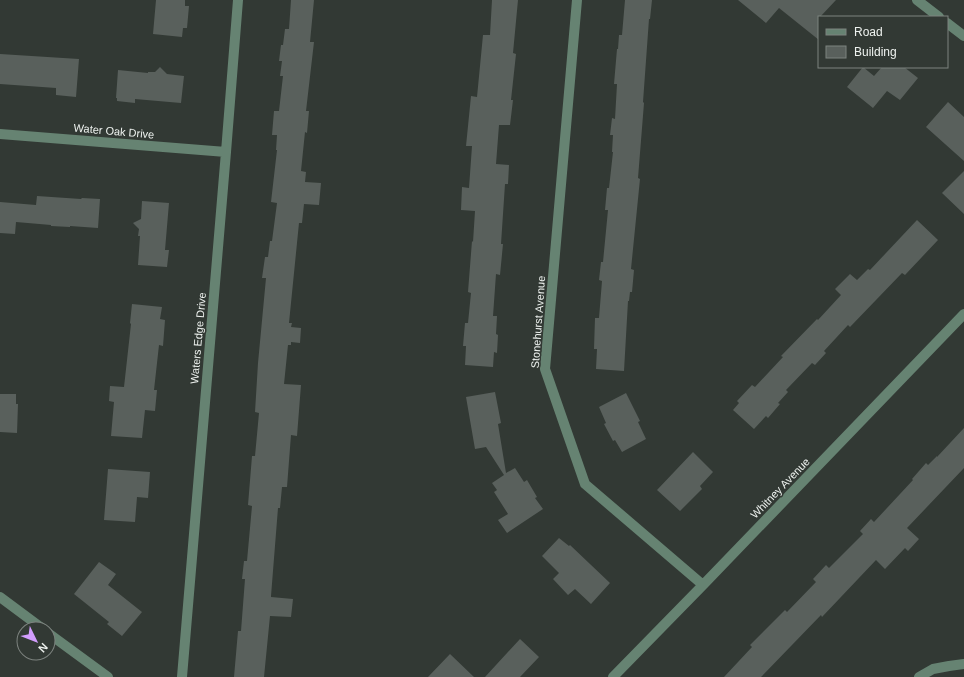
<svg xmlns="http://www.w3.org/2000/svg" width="964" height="677" font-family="Arial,sans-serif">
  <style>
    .building { fill: #59605c }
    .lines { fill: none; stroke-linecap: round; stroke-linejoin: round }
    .minor { stroke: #668372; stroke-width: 10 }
    .labels { text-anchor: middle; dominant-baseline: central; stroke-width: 3; stroke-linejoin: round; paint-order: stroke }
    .street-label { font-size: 11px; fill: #eef2ef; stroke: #323934 }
  </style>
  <rect width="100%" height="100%" fill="#323934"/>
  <path class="building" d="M156 0H185V6H189L187 28H183L182 37 153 34Z
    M291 0H314L310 42H314L306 111H309L307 133 305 132 301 171 306 172 305 182 321 183 319 205 304 204 302 223H299L289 323H292L291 327 301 328 300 343 291 342V345H288L284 384 301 385 297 436 291 435 287 487H282L280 508H278L271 596V597L293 599 291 617 270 616 264 677H234L238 631H241L245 579H242L244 561H247L252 506 248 505 252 456H255L259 413 255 412 258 363 266 278H262L265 257H268L270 241H272L277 203 271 202 277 150H276L277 135H272L274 111H279L283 76H280L282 61H279L281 45H283L285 29H289Z
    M492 0H518L513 53 516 54 511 100H513L510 125H499L496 164 509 165 508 184H505L501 244H503L500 275 496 274 493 316H497L496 334 498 335 497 353 494 352 493 367 465 365 466 346H463L465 323H468L471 293 468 292 472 241 473 242 475 211 461 210 462 187 469 188 472 146H466L471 96 477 97 483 35H490Z
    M625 0H652L650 19H649L643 102 644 103 638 178 640 179 631 269 634 270 632 292H630L629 301H628L624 371 596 369 597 349H594L595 318H599L602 281 599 280 601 262H603L608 210H605L607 188H609L613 152H612L613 135H610L612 118 615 119 617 84H614L617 49H618L619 35H622Z
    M738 0H836L820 17H819V40L779 8 766 23Z
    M0 54 79 59 76 97 56 95V88L0 84Z
    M160 67 167 74 184 76 181 103 135 99V103L117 101V98H116L118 70 148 73V72H155Z
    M863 67 874 76 882 67H904L918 78 900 100 887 91 873 108 847 87Z
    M948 102 964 117V161L926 127Z
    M964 171V214L942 193Z
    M37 196 81 199 82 198 100 199 98 228 70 226V227L51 226V225L16 222 15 234 0 233V202L36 205Z
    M142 201 169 203 165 250H169L167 267 138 265 140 236H138L139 229 133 223 141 219Z
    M917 220 938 240 905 275 902 273 850 327 848 325 824 351 826 353 815 365 812 363 786 390 788 392 778 403 780 404 768 418 766 416 754 429 733 410 739 403 737 401 752 385 755 387 783 357 781 356 817 319 818 320 841 295 835 289 850 274 857 280 868 269 870 270Z
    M132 304 162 307 160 319 165 320 163 346 159 345 154 390H157L155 411 145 410 142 438 111 436 114 402 109 401 110 386 124 387 131 324 130 323Z
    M495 392 501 423 498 424 506 473 515 468 524 482 527 480 537 497 535 498 543 509 507 533 498 520 508 514 494 492 497 490 492 483 504 475 486 447 475 449 466 397Z
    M626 393 640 421 638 422 646 439 622 452 615 440 613 441 604 424 606 423 599 407Z
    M0 394H16V404H18L17 433 0 432Z
    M964 428V468L907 528 919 539 908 551 905 548 885 569 876 560 822 617 821 615 761 677H724L752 647 750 645 785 610 787 612 816 582 813 579 826 565 829 568 863 534 860 531 871 519 874 522 913 480 912 479 926 463 928 465 937 456V457Z
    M693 452 713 472 700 486 702 489 680 511 657 490Z
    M108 469 150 472 148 498 137 497 135 522 104 520Z
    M559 538 569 546 570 545 610 583 591 604 575 589 568 595 553 579 559 573 542 556Z
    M99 562 116 574 108 585 142 612 122 636 107 624 109 622 74 594Z
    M520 639 539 657 520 677H485Z
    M450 654 474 677H428Z"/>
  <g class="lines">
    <path class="minor" d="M577 0 545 369 585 484 703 585
      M917 0 939 17
      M947 23 964 36
      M0 134 226 152
      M0 597 43 629
      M48 633 108 677
      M182 677 226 152 238 0
      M613 677 703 585 964 314
      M919 677 933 669 949 666 964 664"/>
  </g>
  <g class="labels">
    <g class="street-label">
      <text transform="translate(114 131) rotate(5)">Water Oak Drive</text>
      <text transform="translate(538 322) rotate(-86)">Stonehurst Avenue</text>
      <text transform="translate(198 338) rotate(-85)">Waters Edge Drive</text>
      <text transform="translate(780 488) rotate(-46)">Whitney Avenue</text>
    </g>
  </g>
  <rect x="818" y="16" width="130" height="52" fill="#323934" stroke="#7d837f"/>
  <rect x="826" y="29" width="20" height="6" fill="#668372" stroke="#7d837f"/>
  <text x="854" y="36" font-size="12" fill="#eef2ef">Road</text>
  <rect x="826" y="46" width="20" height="12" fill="#59605c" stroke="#7d837f"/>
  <text x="854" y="56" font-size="12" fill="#eef2ef">Building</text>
  <g transform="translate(36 641) rotate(133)"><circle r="19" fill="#323934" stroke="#7d837f"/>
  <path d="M0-3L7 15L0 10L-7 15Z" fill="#d29dfd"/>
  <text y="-6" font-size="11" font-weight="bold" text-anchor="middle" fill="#eef2ef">N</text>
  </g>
</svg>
